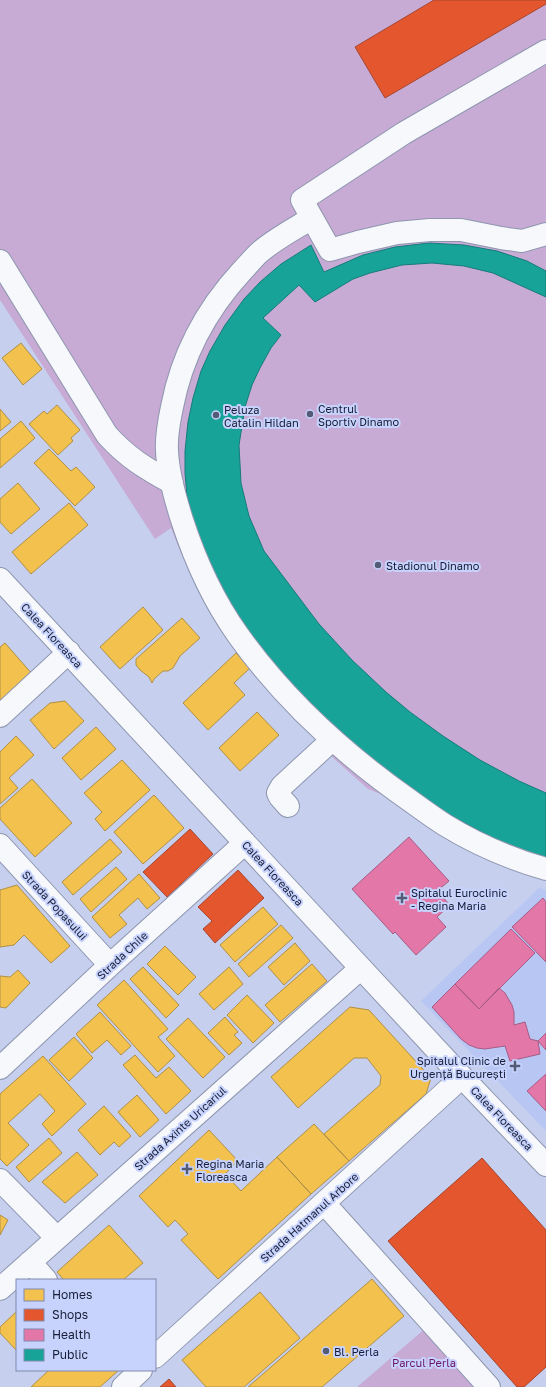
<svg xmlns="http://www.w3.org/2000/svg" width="546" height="1387" font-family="'Golos Text',sans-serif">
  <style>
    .built { fill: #b8c6f4 }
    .green { fill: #c7abd4 }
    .homes { fill: #f2c14e; stroke: #b09047 }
    .shops { fill: #e4572e; stroke: #a64630 }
    .health { fill: #e377a8; stroke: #a65c86 }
    .public { fill: #17a398; stroke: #177b7b }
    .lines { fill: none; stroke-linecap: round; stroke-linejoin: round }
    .minor-casing { stroke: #8e96af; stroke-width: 24 }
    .minor { stroke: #f6f8fc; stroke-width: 22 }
    .poi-dot { fill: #545b76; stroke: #c7d3fd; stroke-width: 1.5 }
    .labels { text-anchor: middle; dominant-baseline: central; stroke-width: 4; stroke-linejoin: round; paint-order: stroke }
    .poi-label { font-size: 11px; fill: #171d36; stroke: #c7d3fd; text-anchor: start }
    .street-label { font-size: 11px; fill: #171d36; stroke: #c7d3fd }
    .park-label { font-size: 11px; fill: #6b1664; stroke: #c7d3fd }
  </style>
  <rect width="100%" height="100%" fill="#c6cfed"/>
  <path class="built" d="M539 888 546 890V1131L421 1001Z"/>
  <path class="green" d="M0 0H546V876L418 809 368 789 331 756 297 719 201 590 181 553 171 528 155 539 0 300Z
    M427 1327 482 1387H357Z"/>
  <path class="homes" d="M21 343 42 369 23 385 2 358Z
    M57 405 80 430 71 438 73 441 58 455 29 424 44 411 47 414Z
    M0 409 11 422 0 431Z
    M21 421 35 438 0 468V439Z
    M49 449 71 471 76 467 95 487 75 506 34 463Z
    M18 483 40 509 11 534 0 522V499Z
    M69 503 88 525 31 574 12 552Z
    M143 607 163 630 120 669 100 647Z
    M182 618 200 638 180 656 173 668 168 671H163L154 679 152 683 149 677 140 670 136 665V659Z
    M5 643 33 675 0 705V647Z
    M236 653 250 668 234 683 245 695 208 730 183 703Z
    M65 701 84 721 54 749 30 720 50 703Z
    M257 712 279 735 240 771 219 748Z
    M96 727 116 749 81 780 62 758Z
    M16 736 34 755 9 778 18 788 0 804V752Z
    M122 760 150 790 105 831 95 819 102 812 84 793Z
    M32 779 72 823 35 857 0 819V808Z
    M154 795 184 828 143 864 114 832Z
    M110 839 122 852 73 895 62 882Z
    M116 867 127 879 91 912 80 899Z
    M139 874 160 898 147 909 138 898 119 915 127 924 110 938 92 917Z
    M17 885 70 946 51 963 24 935 14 945 0 947V890Z
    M263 907 278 924 235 962 220 945Z
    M281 925 293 938 249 977 238 964Z
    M295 943 310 961 284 985 268 967Z
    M165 946 196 977 178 995 147 964Z
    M312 964 327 981 280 1022 265 1005Z
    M143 967 179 1005 166 1018 130 979Z
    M229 967 243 984 214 1010 199 994Z
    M18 970 30 983 6 1008 0 1007V976L10 977Z
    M124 980 168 1029 158 1037 175 1056 158 1072 97 1005Z
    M247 995 274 1023 253 1043 227 1015Z
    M350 1007 369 1010 431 1078 426 1094 349 1161 324 1134 380 1085 381 1076 367 1058H354L298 1108 271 1077Z
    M100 1012 131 1046 121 1055 107 1040 92 1053 76 1034Z
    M225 1017 238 1032 234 1035 242 1043 229 1055 208 1033Z
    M188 1018 225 1057 203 1078 166 1039Z
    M74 1037 93 1058 69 1081 49 1060Z
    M135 1055 156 1078 169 1067 191 1091 166 1114 123 1065Z
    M43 1056 86 1104 52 1136 42 1124 55 1111 40 1094 8 1123 29 1145 7 1166 0 1159V1094Z
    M137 1095 159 1120 140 1137 118 1112Z
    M104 1106 131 1136 119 1147 114 1142 100 1155 78 1130Z
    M314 1124 349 1161 311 1194 277 1157Z
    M209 1130 238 1161 225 1174 241 1191 277 1157 311 1194 218 1279 181 1240 188 1234 175 1220 168 1227 139 1196Z
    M49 1138 62 1153 29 1182 16 1167Z
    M77 1152 98 1175 65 1203 42 1182Z
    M0 1215 8 1220 0 1235Z
    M109 1225 143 1263 123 1280H64L57 1272Z
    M372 1279 404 1316 322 1387H248Z
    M260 1292 300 1338 244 1387H206L182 1360Z
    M17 1311V1351L0 1333V1327Z
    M49 1370H119L100 1387H31Z"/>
  <path class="shops" d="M434 0H546V4L385 98 355 47Z
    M190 829 213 854 167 897 143 872Z
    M238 870 264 898 215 943 203 929 212 921 198 907Z
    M482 1158 546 1230V1367L524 1387H517L388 1241Z
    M169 1379 176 1387H160Z"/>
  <path class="health" d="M409 837 449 881 437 891 450 905 437 917 446 927 416 955 395 932 393 934 352 889Z
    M543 898 546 902V962L512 927Z
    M511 929 535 953 479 1009 455 984Z
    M455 984 479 1009 499 988 505 993 512 1005 514 1012V1025L525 1022 530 1039 538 1041 540 1054 510 1061 505 1046 485 1049 477 1048 469 1045 461 1039 432 1007Z
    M546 1033V1050L538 1041Z
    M546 1074V1111L527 1091Z"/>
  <path class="public" d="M429 243 464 245 497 251 527 261 546 271V297L493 273 464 266 432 263 402 265 370 273 353 279 315 302 299 285 263 318 281 335 271 348 260 368 252 385 245 407 239 445 241 483 249 516 264 551 319 624 352 660 386 692 410 712 443 736 480 760 519 781 546 793V861L494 839 450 815 405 786 379 766 312 706 277 667 247 629 218 585 200 546 187 496 185 473V451L188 422 193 398 201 371 210 351 225 325 244 299 260 282 281 264 311 245 324 272 363 255 395 247Z"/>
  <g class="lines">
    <g class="minor-casing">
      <path id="minor" d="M312 218 302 200 404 133 546 51
        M546 234 522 241 501 238 461 230H430L397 233 358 242 330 250 312 218C294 229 275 239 260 252 253 258 248 265 242 271 206 310 182 355 172 407 169 421 166 436 167 451 168 474 175 498 182 520 195 560 213 600 238 635 285 701 346 756 412 802 423 810 434 818 445 825 476 844 511 859 546 869
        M0 261 107 435C128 458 145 468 172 483
        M0 579 462 1077 546 1165
        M0 716 69 652
        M288 806 280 797 278 793 282 786 332 740
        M0 845 110 965
        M0 1068 110 965 245 843
        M0 1180 57 1238
        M324 1203 489 1387
        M30 1262 46 1280
        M0 1289 361 968
        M155 1357 462 1077
        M123 1387 141 1370"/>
    </g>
    <use href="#minor" class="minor"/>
  </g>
  <g class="poi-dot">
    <circle cx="310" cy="414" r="4"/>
    <circle cx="216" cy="415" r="4"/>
    <circle cx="378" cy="565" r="4"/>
    <path d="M400 892h4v4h4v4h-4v4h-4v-4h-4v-4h4z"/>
    <path d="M513 1060h4v4h4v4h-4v4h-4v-4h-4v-4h4z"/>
    <path d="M185 1163h4v4h4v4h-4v4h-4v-4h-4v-4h4z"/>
    <circle cx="326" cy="1351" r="4"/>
  </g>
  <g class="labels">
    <g class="poi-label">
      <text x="318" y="408">Centrul<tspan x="318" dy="13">Sportiv Dinamo</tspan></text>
      <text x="224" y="409">Peluza<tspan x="224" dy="13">Catalin Hildan</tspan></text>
      <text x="386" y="565">Stadionul Dinamo</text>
      <text x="411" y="892">Spitalul Euroclinic<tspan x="411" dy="13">- Regina Maria</tspan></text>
      <text x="506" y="1060" text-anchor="end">Spitalul Clinic de<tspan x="506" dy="13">Urgență București</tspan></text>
      <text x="196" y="1163">Regina Maria<tspan x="196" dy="13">Floreasca</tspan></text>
      <text x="334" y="1351">Bl. Perla</text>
    </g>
    <g class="street-label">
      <text transform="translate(52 635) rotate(47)">Calea Floreasca</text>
      <text transform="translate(273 873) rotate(47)">Calea Floreasca</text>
      <text transform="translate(55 905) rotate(47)">Strada Popasului</text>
      <text transform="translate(122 955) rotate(-43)">Strada Chile</text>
      <text transform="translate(502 1118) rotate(46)">Calea Floreasca</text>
      <text transform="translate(180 1128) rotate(-42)">Strada Axinte Uricariul</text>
      <text transform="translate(309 1217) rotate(-42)">Strada Hatmanul Arbore</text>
    </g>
    <g class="park-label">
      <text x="424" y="1362">Parcul Perla</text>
    </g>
  </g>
  <rect x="16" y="1279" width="140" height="92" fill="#c7d3fd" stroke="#818aad"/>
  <rect x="24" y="1289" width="20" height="12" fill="#f2c14e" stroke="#818aad"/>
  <text x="52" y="1299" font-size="12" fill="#171d36">Homes</text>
  <rect x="24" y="1309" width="20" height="12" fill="#e4572e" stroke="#818aad"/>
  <text x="52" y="1319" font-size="12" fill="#171d36">Shops</text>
  <rect x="24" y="1329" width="20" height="12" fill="#e377a8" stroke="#818aad"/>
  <text x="52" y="1339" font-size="12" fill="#171d36">Health</text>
  <rect x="24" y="1349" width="20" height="12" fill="#17a398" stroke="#818aad"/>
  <text x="52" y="1359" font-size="12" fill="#171d36">Public</text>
</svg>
